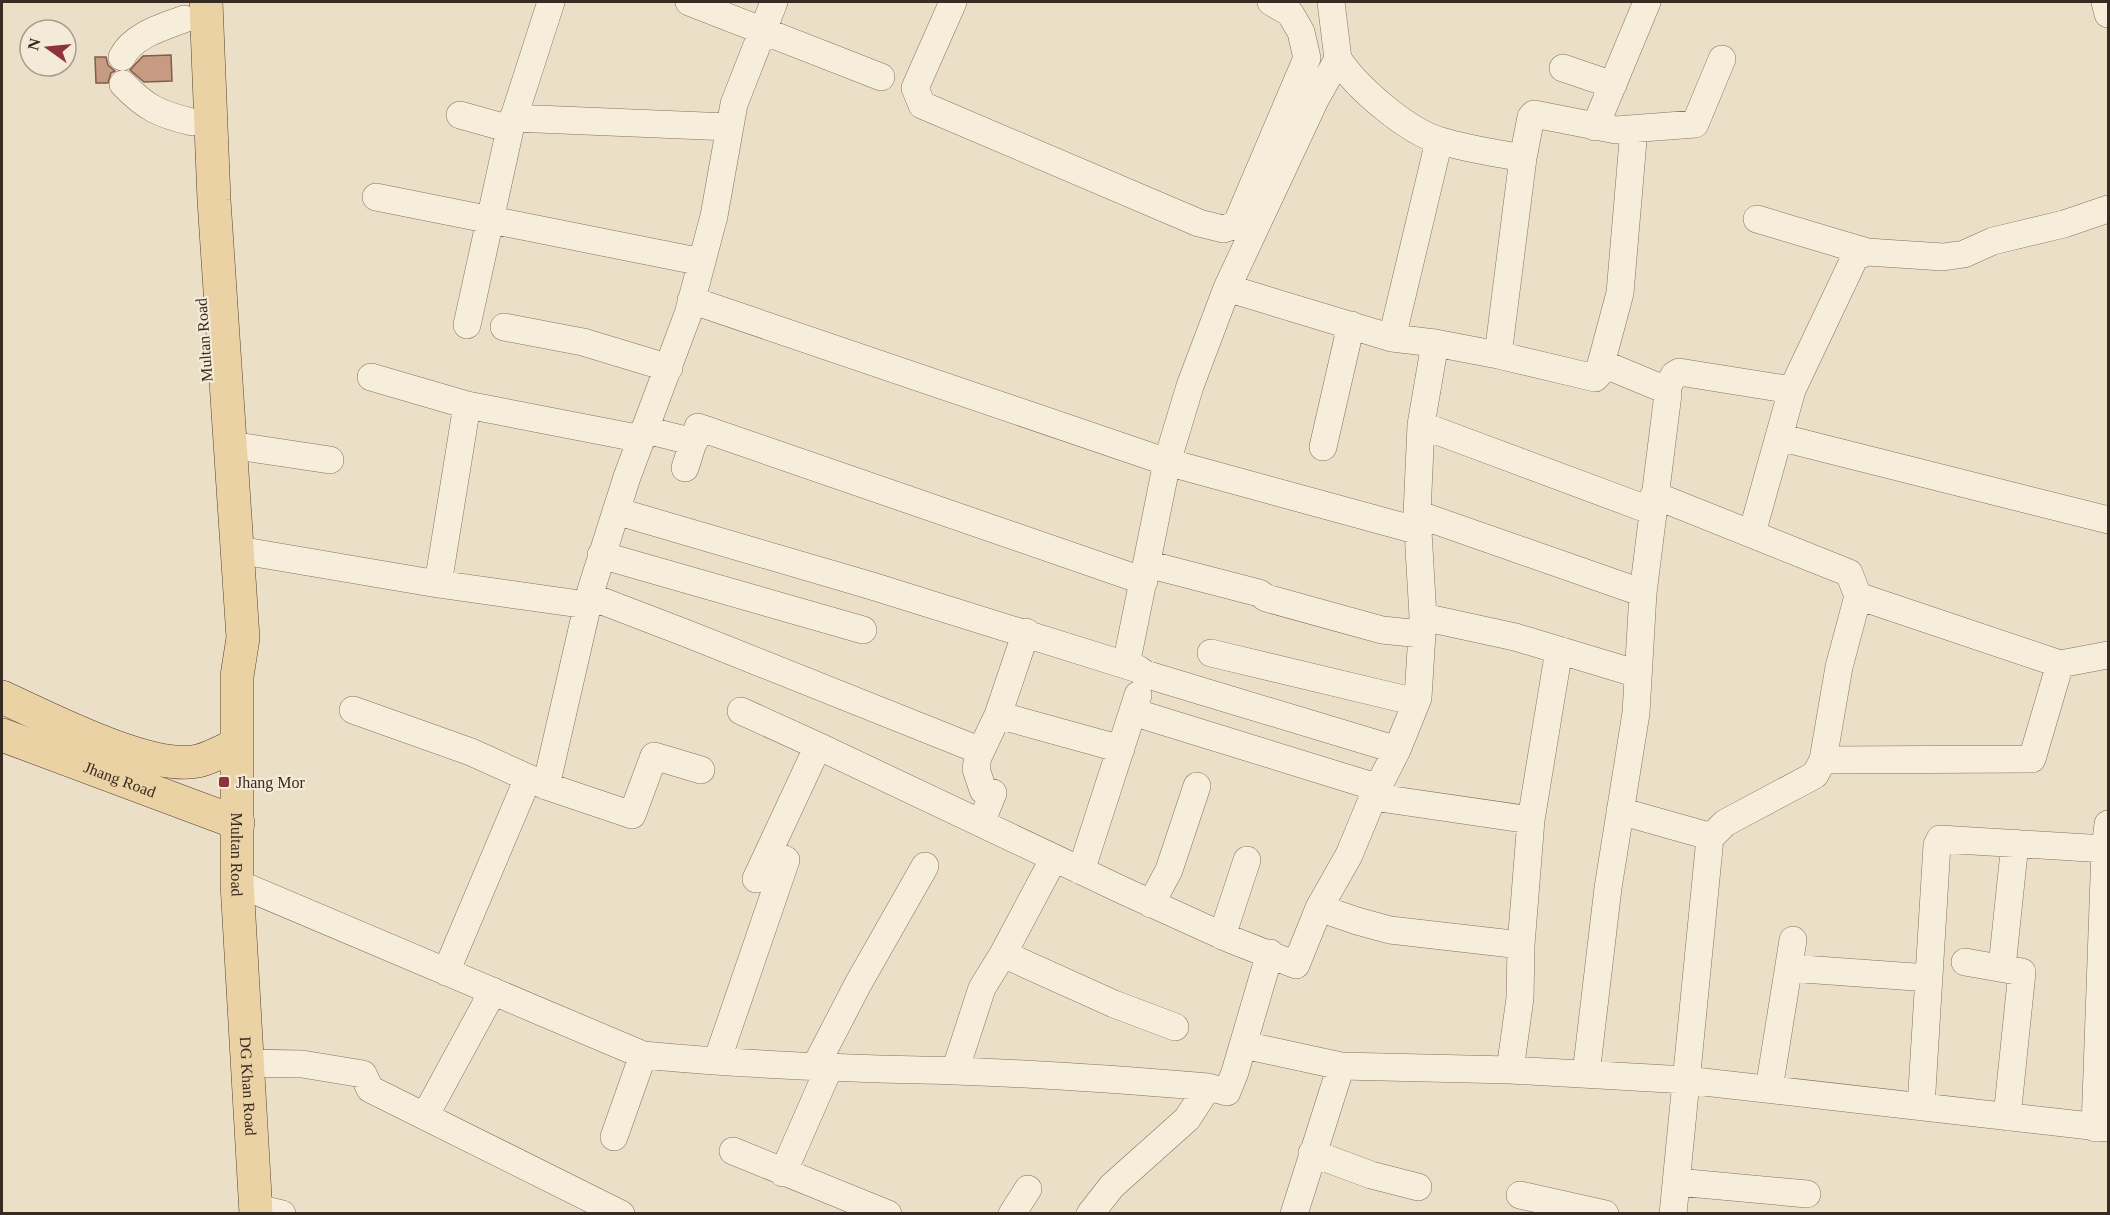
<svg xmlns="http://www.w3.org/2000/svg" width="2110" height="1215" font-family="Georgia,serif">
  <style>
    .building { fill: #c69b81; stroke: #835c46; stroke-width: 1.5 }
    .lines { fill: none; stroke-linecap: round; stroke-linejoin: round }
    .minor-casing { stroke: #86725f; stroke-width: 28 }
    .major-casing { stroke: #544132; stroke-width: 34 }
    .minor { stroke: #f6eddb; stroke-width: 27 }
    .major { stroke: #ebd2a4; stroke-width: 33 }
    .poi-dot { fill: #903338; stroke: #f3ead7; stroke-width: 2 }
    .labels { text-anchor: middle; dominant-baseline: central; stroke-width: 4.5; stroke-linejoin: round; paint-order: stroke }
    .street-label { font-size: 16px; fill: #382b21; stroke: #f3ead7 }
    .poi-label { font-size: 16px; fill: #382b21; stroke: #f3ead7; text-anchor: start }
  </style>
  <rect width="100%" height="100%" fill="#ebdfc8"/>
  <path class="building" d="M171 55 172 81 144 82 130 70 143 56Z
    M95 57H106L108 65 115 71 111 73 108 83H96Z"/>
  <g class="lines">
    <g class="minor-casing">
      <path id="minor" d="M689 2 881 77
        M953 2 915 88 922 105 1199 223 1223 229 1236 225 1307 58 1301 32 1290 13 1271 2
        M2105 2 2108 14
        M122 57C133 35 163 27 184 19
        M1338 59C1357 88 1408 132 1441 141 1468 149 1496 153 1523 158
        M1563 68 1613 85
        M123 84C146 108 159 114 192 122
        M460 115 510 129
        M513 118 729 127
        M1595 127 1647 2
        M376 197 702 262
        M1757 219 1867 252
        M1227 288 1392 338 1435 343 1498 355 1595 378 1598 375 1620 293 1634 129
        M691 300 1167 462 1419 531
        M467 325 510 129 551 2
        M504 327 583 342 669 368
        M1392 338 1439 141
        M1498 355 1523 158 1531 117 1534 114 1616 130 1695 124 1722 59
        M371 377 467 405 642 439
        M1666 390 1674 375 1679 372 1792 390
        M1421 425 1652 511
        M646 430 694 442
        M1779 437 2108 520
        M230 445 330 460
        M1323 447 1351 325
        M685 468 698 427 1144 581
        M1654 495 1849 573 1858 596 1839 667 1823 760 1815 775 1725 823 1710 838
        M616 511 872 586 1138 669 1145 674 1397 750
        M1417 514 1643 593
        M1752 533 1792 390 1855 257 1867 252 1943 257 1964 254 1993 241 2064 224 2108 209
        M238 550 438 584 587 605
        M601 555 863 630
        M1147 564 1259 593 1266 598 1382 630 1421 634
        M438 584 467 405
        M589 596 688 634 981 751
        M1858 596 2060 664 2108 655
        M1423 617 1515 637 1638 674
        M1211 653 1416 702
        M1126 665 1167 462 1190 386 1227 288 1315 100 1338 59 1331 2
        M353 710 471 752 546 786 632 815 654 756 701 770
        M741 711 818 746 1124 891 1232 940 1296 965 1319 908 1349 855 1373 797 1397 750 1418 698 1423 617 1417 514 1421 425 1435 343
        M1133 712 1379 788
        M998 715 1121 749
        M1823 760 2032 759 2060 664
        M546 786 591 590 627 477 688 314 714 216 734 104 774 2
        M1373 797 1531 820
        M1620 811 1705 835 1710 838 1673 1214
        M981 823 993 793 983 790 976 769 978 757 998 715 1026 632
        M1081 871 1138 695
        M756 879 818 746
        M237 883 643 1055C736 1064 828 1068 921 1070 1017 1072 1113 1079 1208 1087L1227 1092 1235 1072 1270 953
        M1151 904 1169 870 1197 786
        M1319 908 1357 921 1390 930 1521 945
        M1222 936 1247 860
        M1003 954 1114 1004 1175 1027
        M1965 962 2022 972 2007 1117
        M2002 967 2015 843
        M1789 968 1929 978
        M446 972 528 778
        M1243 1046 1253 1047 1341 1066 1510 1070 1686 1080 2108 1128
        M717 1061 786 860 769 851
        M247 1063 302 1064 363 1074 370 1089 621 1214
        M815 1067 858 984 925 866
        M1510 1070 1520 998 1521 945 1531 820 1559 650
        M955 1071 982 988 1003 954 1054 858
        M1586 1074 1608 888 1636 713 1643 593 1668 394 1666 390 1601 363
        M1769 1089 1793 940
        M1921 1107 1937 845 1940 839 2105 849
        M425 1116 493 991
        M2095 1128 2105 849 2108 824
        M614 1137 643 1055
        M733 1151 888 1214
        M1312 1153 1371 1175 1418 1187
        M783 1173 829 1068
        M1677 1182 1807 1194
        M1520 1195 1605 1214
        M256 1208 282 1214
        M1012 1214 1028 1189
        M1090 1214 1112 1186 1187 1119 1208 1087
        M1294 1214 1341 1066"/>
    </g>
    <g class="major-casing">
      <g id="major">
        <path id="s1" d="M206 2 214 200 243 638 237 676V883L256 1214"/>
        <path d="M2 697C46 717 151 772 198 761 211 758 224 750 236 745"/>
        <path id="s2" d="M2 735 238 823"/>
      </g>
    </g>
    <use href="#minor" class="minor"/>
    <use href="#major" class="major"/>
  </g>
  <rect class="poi-dot" x="218" y="776" width="12" height="12" rx="3"/>
  <g class="labels">
    <g class="street-label">
      <text transform="translate(204 340) rotate(-94)">Multan Road</text>
      <text stroke="none"><textPath href="#s2" startOffset="126">Jhang Road</textPath></text>
      <text stroke="none"><textPath href="#s1" startOffset="854">Multan Road</textPath></text>
      <text stroke="none"><textPath href="#s1" startOffset="1086">DG Khan Road</textPath></text>
    </g>
    <g class="poi-label">
      <text x="236" y="782">Jhang Mor</text>
    </g>
  </g>
  <rect width="2110" height="1215" fill="none" stroke="#382b21" stroke-width="6"/>
  <g transform="translate(48 48) rotate(285)"><circle r="28" fill="#f3ead7" stroke="#a89e8e" stroke-width="1.5"/>
  <path d="M0-4.5L10 22L0 15L-10 22Z" fill="#903338"/>
  <text y="-9" font-size="16" font-weight="bold" text-anchor="middle" fill="#382b21">N</text>
  </g>
</svg>
